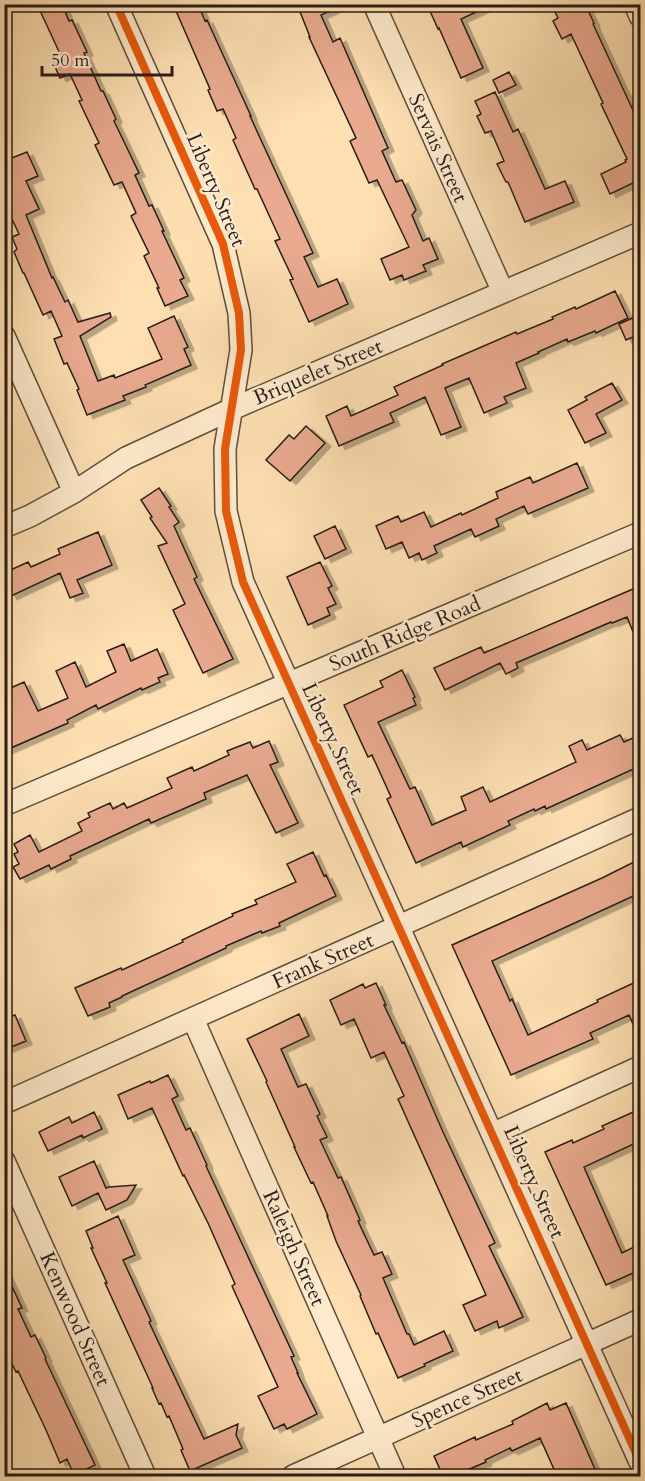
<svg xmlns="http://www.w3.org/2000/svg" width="645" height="1481" font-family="Cardo,serif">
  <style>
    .building { fill: #e9aa8f; stroke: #291d19; stroke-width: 1.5; filter: url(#shadow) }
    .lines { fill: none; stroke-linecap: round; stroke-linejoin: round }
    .minor-casing { stroke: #5e4e3f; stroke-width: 24 }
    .minor { stroke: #feeacc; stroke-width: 21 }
    .cycleway-casing { stroke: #feeacc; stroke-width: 11 }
    .cycleway { stroke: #e8590c; stroke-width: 8 }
    .labels { text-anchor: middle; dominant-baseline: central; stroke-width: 5; stroke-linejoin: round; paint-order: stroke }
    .street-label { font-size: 21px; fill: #291d19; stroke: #feeacc }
  </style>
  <defs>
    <filter id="shadow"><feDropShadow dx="6" dy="3.5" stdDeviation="0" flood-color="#0004"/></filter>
  </defs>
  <rect width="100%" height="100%" fill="#fddfb1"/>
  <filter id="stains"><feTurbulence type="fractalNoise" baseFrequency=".00333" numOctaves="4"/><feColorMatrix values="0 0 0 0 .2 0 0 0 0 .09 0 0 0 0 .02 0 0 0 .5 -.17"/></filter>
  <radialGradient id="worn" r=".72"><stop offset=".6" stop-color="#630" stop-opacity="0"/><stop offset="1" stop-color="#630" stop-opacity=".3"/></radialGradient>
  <path class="building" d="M37 4H62L69 21 72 20 87 52 84 53 101 91H103L116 119 114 121 139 173 135 175 149 206 152 205 164 231H162L184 278 180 280 188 296 165 306 157 288H159L144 256 149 253 131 216 136 213 122 182 114 185 95 145 99 143 79 101 82 100 70 74 60 78 52 60 61 56Z
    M173 4H198L205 21 207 20 251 116H250L313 253 304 257 318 287 337 279 348 304 309 322 290 280 293 279 275 241 280 239 257 189H255L233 140 236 138 223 109 217 111 208 90 210 89Z
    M297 4H345L321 15 333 42 340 38 388 148 382 151 396 182 402 180 416 210 412 215 423 241 429 238 438 259 423 265 426 271 404 280 402 275 390 280 381 259 409 247 377 180 369 183 350 141 356 138 309 37H310Z
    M434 4H493L461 19 483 68 461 78 439 28 438 29 430 11 436 9Z
    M551 4H585L594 23 593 24 637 119 633 120 640 135V194L635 182 610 194 601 174 626 162 625 160 627 159 601 104 603 103 571 34 562 39 553 21 558 18Z
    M509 72 516 85 499 93 493 80Z
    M495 92 513 132 518 129 545 189 565 181 574 202 525 222 508 182H506L497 164 504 161 491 131 485 133 477 116 481 114 475 101Z
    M27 152 38 176 26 181 39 209 26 215 52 278 53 277 65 302 68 300 78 322 110 313 111 317 80 336 98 381 114 375 115 378 162 359 148 328 174 316 188 347 184 349 191 365 145 385 146 387 123 396 125 400 87 415 77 390 79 389 67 363 64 364 54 339 62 336 51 311 43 315 24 273H23L14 252 17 249 12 237 19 234 4 202V161Z
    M615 291 628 318 596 333 595 331 568 342 567 339 538 352 539 353 516 363 526 388 504 397 507 403 484 413 469 378 445 388 461 427 441 435 425 397 390 413 394 422 339 446 326 416 347 406 351 416 398 395 394 387 443 365 442 364 516 332 517 334 553 319 552 317 575 307 576 309Z
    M637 316 640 324V334L626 340 619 324Z
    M612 383 622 400 596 414 606 433 585 443 568 410 587 400 585 397Z
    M306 426 325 443 290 481 266 460 289 435 294 439Z
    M577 463 588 488 528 514 524 506 496 519 499 526 475 537 471 529 434 546 437 553 422 560 419 553 409 558 402 542 386 549 376 526 398 516 401 522 424 512 431 527 461 513 462 515 498 498 496 492 530 477 533 483Z
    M159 488 171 506 169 507 179 522 174 526 197 577 194 579 233 659 203 673 173 610 185 604 158 546 167 543 150 518 152 517 141 500Z
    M335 526 346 549 325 559 314 536Z
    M98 532 112 565 77 580 83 593 70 598 60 573 11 596 4 582V573L28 562 31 567 60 554 58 549Z
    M320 562 332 586 328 588 336 604 327 608 330 615 308 625 287 577Z
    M640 586V649L627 617 612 623 611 622 516 663 518 668 506 674 500 663 445 690 434 668 481 647 484 653Z
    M124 644 131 661 157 649 168 674 158 678 160 682 142 690 141 688 98 709 96 705 67 720 68 723 4 751V691L24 682 38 711 68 698 56 671 75 662 86 687 116 672 107 651Z
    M402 670 415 697 413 698 416 705 378 722 410 789 415 787 432 825 466 810 461 797 483 787 490 802 576 762 569 746 582 740 587 750 620 735 624 742 640 735V766L546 809 545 806 535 811 534 809 508 821 510 825 463 847 461 842 416 863 387 799 391 797 372 755 368 757 344 705 383 687 380 681Z
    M269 741 278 762 270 765 298 823 276 833 247 775 204 793 206 799 151 823 149 819 70 856 71 859 51 869 49 865 20 879 13 867 19 864 14 854 18 852 14 844 30 835 39 852 82 831 78 823 90 817 88 813 110 803 113 809 124 803 127 808 172 788 167 778 192 767 194 771 229 755 227 751 250 742 253 748Z
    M313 852 324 876 326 875 336 896 279 923 280 926 262 933 261 931 226 946V948L122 996V997L109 1003 110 1007 88 1016 75 988 121 968 122 970 183 942 182 940 233 916 232 914 257 904 255 900 296 882 287 864Z
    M640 859V893L492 961 510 1001 512 999 528 1035 598 1002 597 1000 640 980V1040L629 1015 590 1033 593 1039 511 1075 452 945 602 878Z
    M376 983 386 1005H384L402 1043 404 1042 443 1132 495 1243 489 1246 523 1317 499 1328 497 1321 475 1331 463 1305 486 1295 398 1099 404 1096 384 1052 371 1058 354 1019 341 1025 330 1000 363 984 365 988Z
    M299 1014 309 1036 281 1049 298 1087 306 1084 320 1114 317 1116 327 1137 320 1140 338 1178 341 1177 360 1220 358 1221 374 1255 382 1252 392 1274 383 1278 407 1334H409L414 1345 444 1331 453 1351 424 1364 425 1366 398 1378 378 1333 376 1334 360 1296 361 1295 336 1241 327 1216H328L313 1182 311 1183 294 1147H295L266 1082 267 1081 247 1039Z
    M15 1015 26 1041 4 1050V1019Z
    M168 1075 178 1096 172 1099 186 1130 190 1128 207 1165 206 1166 294 1356 291 1357 298 1373H297L317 1414 287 1429 284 1424 274 1429 258 1396 278 1387 232 1286 235 1284 208 1223 184 1175 183 1176 152 1108 128 1119 118 1095 150 1081 151 1083Z
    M640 1109V1141L584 1167 622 1253 640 1244V1270L606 1285 545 1152 572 1140 573 1143 604 1129 602 1126Z
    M94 1112 102 1129 83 1138 82 1135 48 1151 39 1132 69 1117 72 1123Z
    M94 1161 106 1188 109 1187 136 1185 127 1200 106 1210 98 1193 72 1206 59 1177Z
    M118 1216 135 1255 123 1260 151 1321 149 1322 204 1439 238 1424 236 1435 242 1448 190 1471 181 1450 183 1449 169 1416 167 1417 161 1403 159 1404 152 1388H153L105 1283H107L91 1248H93L86 1231Z
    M4 1269 22 1308 18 1309 31 1337 35 1335 46 1358 45 1359 95 1465 74 1475 67 1459 60 1463 46 1430 18 1371 16 1372 4 1348Z
    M547 1403 550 1410 566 1403 598 1476H557L540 1438 512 1451 510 1448 485 1460 486 1462 453 1476H443L434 1456 475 1437 476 1440 513 1424 512 1421Z"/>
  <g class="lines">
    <g class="minor-casing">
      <path id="minor" d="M116 4 223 244 239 313 241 350 225 449 226 511 243 582 640 1462
        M374 4 503 292
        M635 4 640 16
        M4 336 74 492
        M4 527 30 516 74 492 126 458 232 409 640 233
        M4 805 640 533
        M193 1019 395 1476
        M4 1103 640 818
        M492 1134 640 1067
        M4 1161 145 1476
        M293 1476 640 1320"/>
    </g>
    <use href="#minor" class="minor"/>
    <g class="cycleway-casing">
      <path id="cycleway" d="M116 4 223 244 239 313 241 350 225 449 226 511 243 582 640 1462"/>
    </g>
    <use href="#cycleway" class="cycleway"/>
  </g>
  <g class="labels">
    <g class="street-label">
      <text transform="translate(438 148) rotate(66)">Servais Street</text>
      <text transform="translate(216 190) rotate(67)">Liberty Street</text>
      <text transform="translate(318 372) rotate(-23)">Briquelet Street</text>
      <text transform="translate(405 634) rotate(-23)">South Ridge Road</text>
      <text transform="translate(333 739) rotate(65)">Liberty Street</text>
      <text transform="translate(323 961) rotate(-24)">Frank Street</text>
      <text transform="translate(534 1182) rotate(66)">Liberty Street</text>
      <text transform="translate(294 1248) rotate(66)">Raleigh Street</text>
      <text transform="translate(75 1319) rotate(66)">Kenwood Street</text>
      <text transform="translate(467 1398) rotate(-24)">Spence Street</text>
    </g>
  </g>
  <rect width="645" height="1481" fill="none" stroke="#fddfb1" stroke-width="24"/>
  <rect x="6" y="6" width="633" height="1469" fill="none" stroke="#291d19" stroke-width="3"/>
  <rect x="12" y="12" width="621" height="1457" fill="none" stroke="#291d19" stroke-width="1.5"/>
  <path d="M42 66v9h130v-9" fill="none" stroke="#291d19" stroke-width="3"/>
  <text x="51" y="66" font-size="18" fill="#291d19" stroke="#feeacc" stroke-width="4.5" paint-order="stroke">50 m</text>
  <rect width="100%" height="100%" filter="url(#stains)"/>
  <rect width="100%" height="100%" fill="url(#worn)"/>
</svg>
